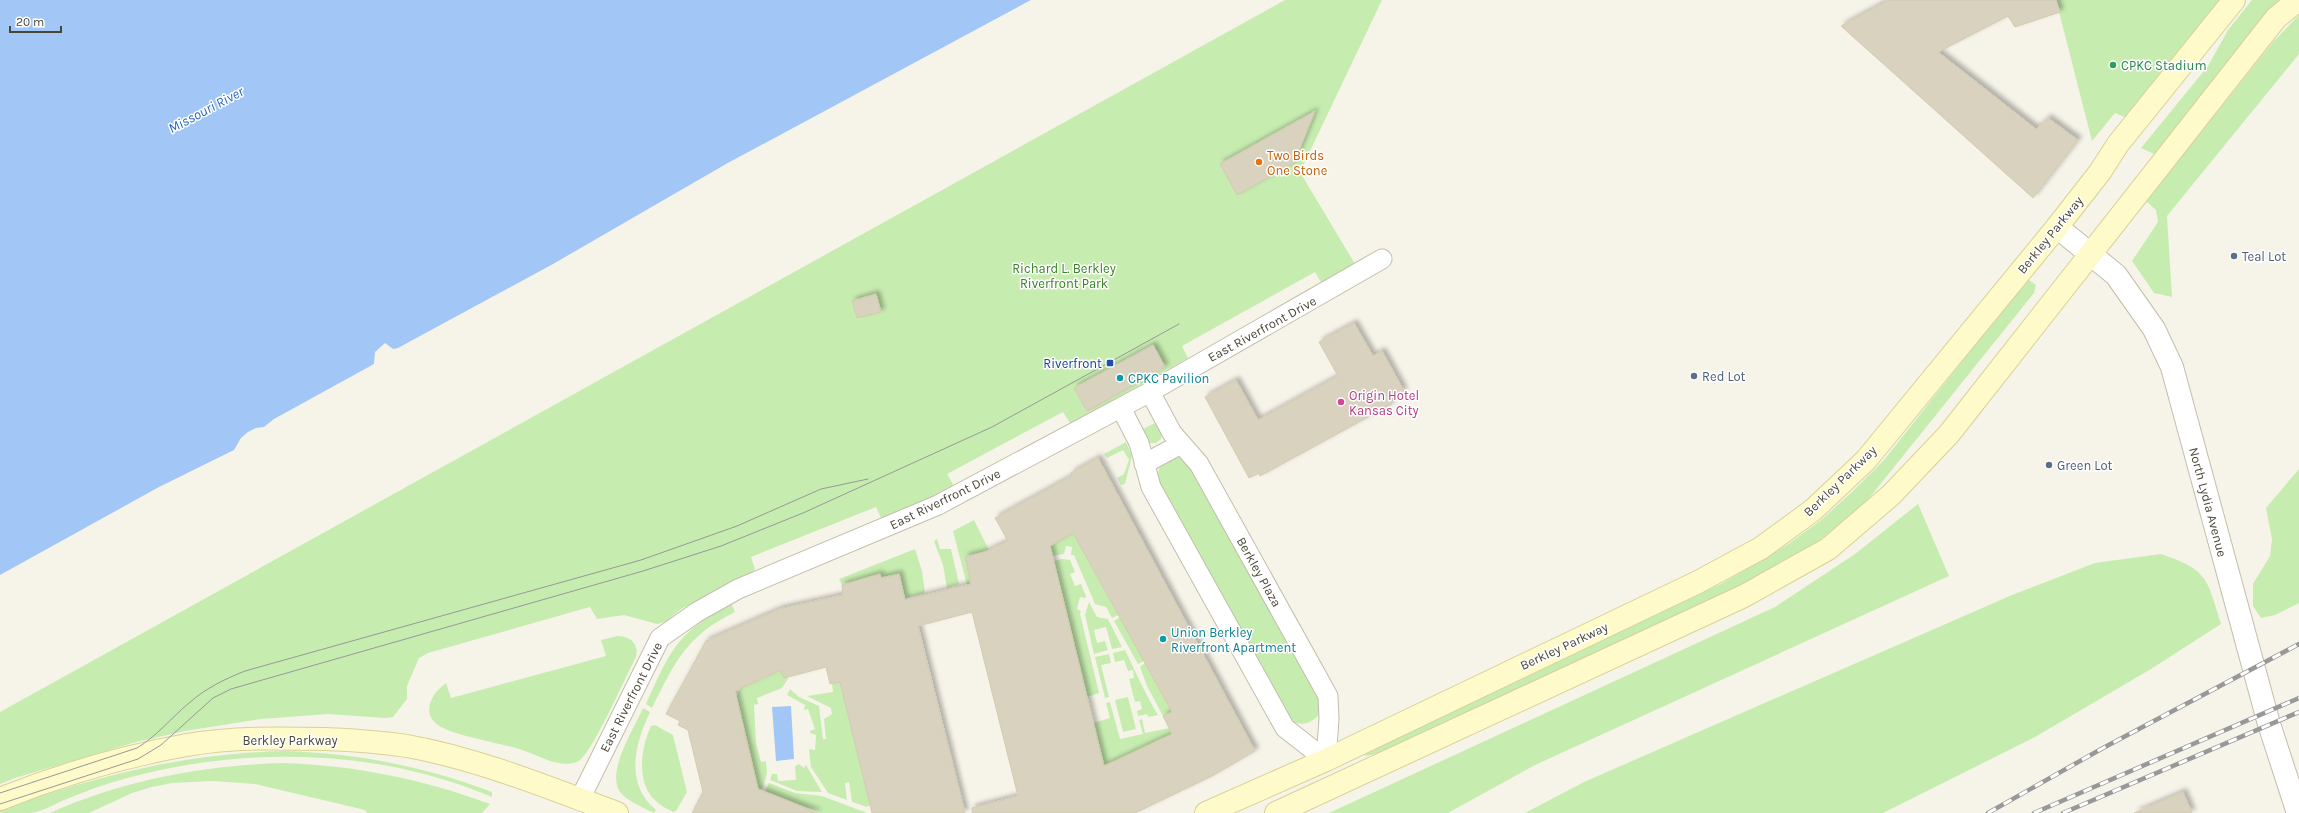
<svg xmlns="http://www.w3.org/2000/svg" width="2299" height="813" font-family="Karla,sans-serif">
  <style>
    .green { fill: #c7ecb0 }
    .water { fill: #a2c7f6 }
    .building { fill: #d8d2be; stroke: #d4cbb0; fill-rule: evenodd; filter: url(#shadow) }
    .lines { fill: none; stroke-linecap: round; stroke-linejoin: round }
    .minor-casing { stroke: #c2beab; stroke-width: 21 }
    .tertiary-casing { stroke: #c2beab; stroke-width: 24 }
    .secondary-casing { stroke: #d9d196; stroke-width: 24 }
    .minor { stroke: #fff; stroke-width: 19 }
    .tertiary { stroke: #fff; stroke-width: 22 }
    .secondary { stroke: #fffaca; stroke-width: 22 }
    .tram { stroke: #989898; stroke-width: 1 }
    .rail-casing { stroke: #989898; stroke-width: 4.5 }
    .rail { stroke: #fff; stroke-width: 3; stroke-dasharray: 9; stroke-linecap: butt }
    .leisure-dot { fill: #2e9e5b; stroke: #fff; stroke-width: 1.5 }
    .food-dot { fill: #e8710a; stroke: #fff; stroke-width: 1.5 }
    .service-dot { fill: #5c6f8a; stroke: #fff; stroke-width: 1.5 }
    .transit-dot { fill: #1a4fb4; stroke: #fff; stroke-width: 1.5 }
    .culture-dot { fill: #0f9aa8; stroke: #fff; stroke-width: 1.5 }
    .hotel-dot { fill: #d1479c; stroke: #fff; stroke-width: 1.5 }
    .labels { text-anchor: middle; dominant-baseline: central; stroke-width: 3; stroke-linejoin: round; paint-order: stroke }
    .leisure-label { font-size: 13px; fill: #27864d; stroke: #fff; text-anchor: start }
    .food-label { font-size: 13px; fill: #c56008; stroke: #fff; text-anchor: start }
    .street-label { font-size: 13px; fill: #4a4637; stroke: #fff }
    .service-label { font-size: 13px; fill: #4e5e75; stroke: #fff; text-anchor: start }
    .park-label { font-size: 13px; fill: #398125; stroke: #fff }
    .transit-label { font-size: 13px; fill: #164399; stroke: #fff; text-anchor: end }
    .culture-label { font-size: 13px; fill: #0d838f; stroke: #fff; text-anchor: start }
    .hotel-label { font-size: 13px; fill: #b23c85; stroke: #fff; text-anchor: start }
    .water-label { font-size: 14px; font-style: italic; fill: #2767bf; stroke: #fff }
  </style>
  <defs>
    <filter id="shadow"><feDropShadow dx="3.5" dy="-3.5" stdDeviation="2" flood-color="#0004"/></filter>
  </defs>
  <rect width="100%" height="100%" fill="#f6f4e9"/>
  <path class="green" d="M1285 0H1382L1300 172 1355 264 1322 284 1315 272 1182 346 1188 358 1073 423H1070L1063 412 947 474 953 484 951 488 884 519 881 518 876 507 751 557 755 569 753 572 681 609 665 622 657 624 624 615 597 619 590 607 428 653 419 658 407 686V699L393 717 385 718 328 714 261 719 185 731 136 742 15 778 0 784V712Z
    M2056 0H2221L2127 118 2115 113 2092 141Z
    M2252 0H2282L2247 39 2154 154 2141 148 2208 66 2228 30Z
    M2299 15V54L2167 216 2172 297 2154 293 2132 261 2158 222 2156 210 2146 201 2273 42Z
    M2029 280 2036 285 2034 293 1866 502 1854 514 1814 544 1744 584 1376 754 1366 756 1363 750 1721 584 1787 545 1820 521 1853 491 1884 460 2025 282Z
    M1157 422 1162 433 1161 439 1156 443H1149L1141 430Z
    M1126 442 1132 456 1125 484 1121 485 1117 478 1124 474 1129 460 1123 450 1107 458 1104 454Z
    M1175 457 1186 458 1321 699V711C1314 723 1304 726 1292 722L1159 486 1157 478 1160 465Z
    M2299 469V603L2275 615 2261 618 2253 606V584L2270 556 2272 539 2266 508Z
    M1918 504 1949 576 1535 765 1448 813H1329L1775 607 1855 554Z
    M974 520 989 550 965 557 971 584 967 585 953 531Z
    M1077 531 1082 549 1118 615 1112 618 1106 607 1095 604 1074 555H1071L1072 547 1066 546 1064 554 1052 556 1049 546Z
    M937 539 940 549H951L959 584 947 588 943 565 934 541Z
    M915 549 922 571 925 593 905 598 899 574 881 578 880 575 842 585 839 579Z
    M2161 554C2208 570 2207 578 2221 624L2151 669 2035 737 1883 813H1525L1584 782 2012 595 2095 563Z
    M1062 559 1070 560 1075 572 1070 574 1075 586 1081 584 1086 596 1085 598 1080 597 1077 609 1081 611 1080 614 1099 693 1087 697 1053 561Z
    M1089 602 1097 617 1108 619 1122 647 1112 649 1106 627 1094 630 1097 643 1105 641 1108 650 1094 654 1085 615Z
    M731 603 735 612C686 636 675 662 652 708L646 704C671 649 677 633 731 603Z
    M1120 617 1144 661 1138 664 1114 621Z
    M617 636C630 636 639 643 636 657 626 676 593 751 580 760 563 771 538 755 522 750 501 743 454 736 438 725 420 712 433 692 446 683L451 698 606 656 601 640Z
    M1125 650C1136 672 1145 694 1158 715L1148 717 1147 714 1138 716 1137 711 1142 709 1140 701 1135 702 1129 679 1134 678 1133 670 1128 671 1124 660 1115 662 1113 653Z
    M1109 654 1111 663 1101 665 1109 697 1105 698 1095 657Z
    M1145 663 1172 712 1163 716 1147 686 1140 667Z
    M780 670 784 677H787L788 679 782 688 757 698 758 704 754 705 756 743 761 762 766 761 767 774 761 793 758 792 736 696 744 683 749 685Z
    M840 682 870 805 867 807 852 802 849 782 845 783 847 800 828 793 811 767 809 749 815 750 816 735 810 733V731L815 729 808 709 804 710 805 705 787 695 790 689 799 697 819 706 823 739H826L824 719 832 714 831 708 807 696 833 692 832 684Z
    M1128 697 1136 729 1123 732 1115 700Z
    M1110 702 1120 739 1143 734 1139 720 1142 719 1145 733 1169 728 1173 736 1165 740 1163 738 1146 746 1147 748 1121 758 1110 768 1099 764 1093 723 1110 718 1106 703Z
    M643 708 650 712C635 744 624 783 656 810L654 813C644 808 627 801 620 792 606 771 634 729 643 708Z
    M655 725 673 735 687 792 676 811 673 812C668 809 661 806 657 802 635 784 641 747 651 726Z
    M283 751C355 753 424 766 492 792V797C381 750 255 746 139 775 114 781 91 789 67 799 56 803 42 812 30 813 21 813 10 813 0 813V810L18 803C110 773 186 754 283 751Z
    M281 763C354 765 422 779 490 804L482 813H367L365 810 255 784 213 781 172 783 152 787 132 793 89 813H50C124 780 201 766 281 763Z
    M799 764 804 768 806 765 822 792 797 791 770 780 772 774H777L778 781 796 780 795 766Z
    M769 783 795 793 822 796 867 813H820L770 793 769 796 764 794Z"/>
  <path class="water" d="M0 0H1031L726 164 553 264 398 348 393 349 385 343 375 352 374 364 274 419 264 427 256 428 248 432 241 438 234 450 159 487 0 575Z
    M791 706 794 759 776 761 772 707Z"/>
  <path class="building" d="M1889 0H2056L2060 12 2015 27 2008 16 1938 52 2036 129 2048 118 2078 140 2033 198 1841 26Z
    M1315 111 1294 163 1237 195 1220 164Z
    M876 294 881 312 857 318 852 301Z
    M1354 323 1373 356 1382 351 1404 391 1389 399 1392 404 1260 476 1259 473 1249 478 1205 397 1236 380 1258 420 1338 376 1319 342Z
    M1153 345 1165 367 1087 411 1074 388Z
    M1098 458 1255 751 1212 776 1135 813H972V808L1018 796 972 612 918 626 965 813H872L840 682 830 684 826 667 784 678 780 670 735 691 758 789 818 813H692L703 792 688 730 678 725 680 721 666 714 706 641 780 609 843 595 842 585 880 574 881 578 899 574 905 600 971 584 965 557 985 552 1008 541 995 518 1072 476 1071 473ZM1073 533 1172 712 1163 716 1172 734 1104 766 1050 546Z
    M2183 792 2192 813H2134Z"/>
  <g class="lines">
    <g class="minor-casing">
      <path id="minor" d="M1121 408 1139 443 1151 487 1285 728 1326 760 1329 719 1328 696 1199 464 1172 433 1150 392
        M1144 464 1181 444
        M580 799 660 638 697 612 738 589 938 505 1150 392 1382 259"/>
    </g>
    <g class="tertiary-casing">
      <path id="tertiary" d="M2057 227 2116 275 2154 329 2172 367 2269 724 2298 813"/>
    </g>
    <g class="secondary-casing">
      <path id="secondary" d="M0 799C60 775 124 756 187 745 232 737 279 738 325 739 352 740 380 742 407 746 479 759 549 788 617 813
        M1206 813 1326 760 1698 582 1761 548 1813 510 1866 460 2057 227 2100 172 2118 144 2234 0
        M1276 813 1744 596 1828 549 1891 495 1949 434 2276 18 2298 0"/>
    </g>
    <use href="#minor" class="minor"/>
    <use href="#tertiary" class="tertiary"/>
    <use href="#secondary" class="secondary"/>
    <path class="tram" d="M0 793 137 748C157 736 171 718 189 703 206 688 225 679 245 671L641 560 737 526 821 489 868 479
      M0 804 138 759 161 745 213 698 231 689 643 571 721 546 803 513 992 427 1179 324"/>
    <g class="rail-casing">
      <path id="rail" d="M1988 813 2103 748 2299 644
        M2034 813 2299 698
        M2063 813 2299 712"/>
    </g>
    <use href="#rail" class="rail"/>
  </g>
  <circle class="leisure-dot" cx="2113" cy="65" r="4"/>
  <circle class="food-dot" cx="1259" cy="162" r="4"/>
  <g class="service-dot">
    <circle cx="2234" cy="256" r="4"/>
    <circle cx="1694" cy="376" r="4"/>
    <circle cx="2049" cy="465" r="4"/>
  </g>
  <rect class="transit-dot" x="1106" y="359" width="8" height="8" rx="2"/>
  <g class="culture-dot">
    <circle cx="1120" cy="378" r="4"/>
    <circle cx="1163" cy="639" r="4"/>
  </g>
  <circle class="hotel-dot" cx="1341" cy="402" r="4"/>
  <g class="labels">
    <g class="leisure-label">
      <text x="2121" y="65">CPKC Stadium</text>
    </g>
    <g class="food-label">
      <text x="1267" y="155">Two Birds<tspan x="1267" dy="15">One Stone</tspan></text>
    </g>
    <g class="street-label">
      <text transform="translate(2050 235) rotate(-51)">Berkley Parkway</text>
      <text transform="translate(1262 329) rotate(-29)">East Riverfront Drive</text>
      <text transform="translate(1840 481) rotate(-44)">Berkley Parkway</text>
      <text transform="translate(945 499) rotate(-26)">East Riverfront Drive</text>
      <text transform="translate(2208 502) rotate(75)">North Lydia Avenue</text>
      <text transform="translate(1259 572) rotate(61)">Berkley Plaza</text>
      <text transform="translate(1564 646) rotate(-25)">Berkley Parkway</text>
      <text transform="translate(631 697) rotate(-63)">East Riverfront Drive</text>
      <text x="290" y="740">Berkley Parkway</text>
    </g>
    <g class="service-label">
      <text x="2242" y="256">Teal Lot</text>
      <text x="1702" y="376">Red Lot</text>
      <text x="2057" y="465">Green Lot</text>
    </g>
    <g class="park-label">
      <text x="1064" y="268">Richard L. Berkley<tspan x="1064" dy="15">Riverfront Park</tspan></text>
    </g>
    <g class="transit-label">
      <text x="1102" y="363">Riverfront</text>
    </g>
    <g class="culture-label">
      <text x="1128" y="378">CPKC Pavilion</text>
      <text x="1171" y="632">Union Berkley<tspan x="1171" dy="15">Riverfront Apartment</tspan></text>
    </g>
    <g class="hotel-label">
      <text x="1349" y="395">Origin Hotel<tspan x="1349" dy="15">Kansas City</tspan></text>
    </g>
    <g class="water-label">
      <text transform="translate(206 110) rotate(-28)">Missouri River</text>
    </g>
  </g>
  <path d="M10 26v6h51v-6" fill="none" stroke="#4a4637" stroke-width="2"/>
  <text x="16" y="26" font-size="12" fill="#4a4637" stroke="#ffffff" stroke-width="3" paint-order="stroke">20 m</text>
</svg>
